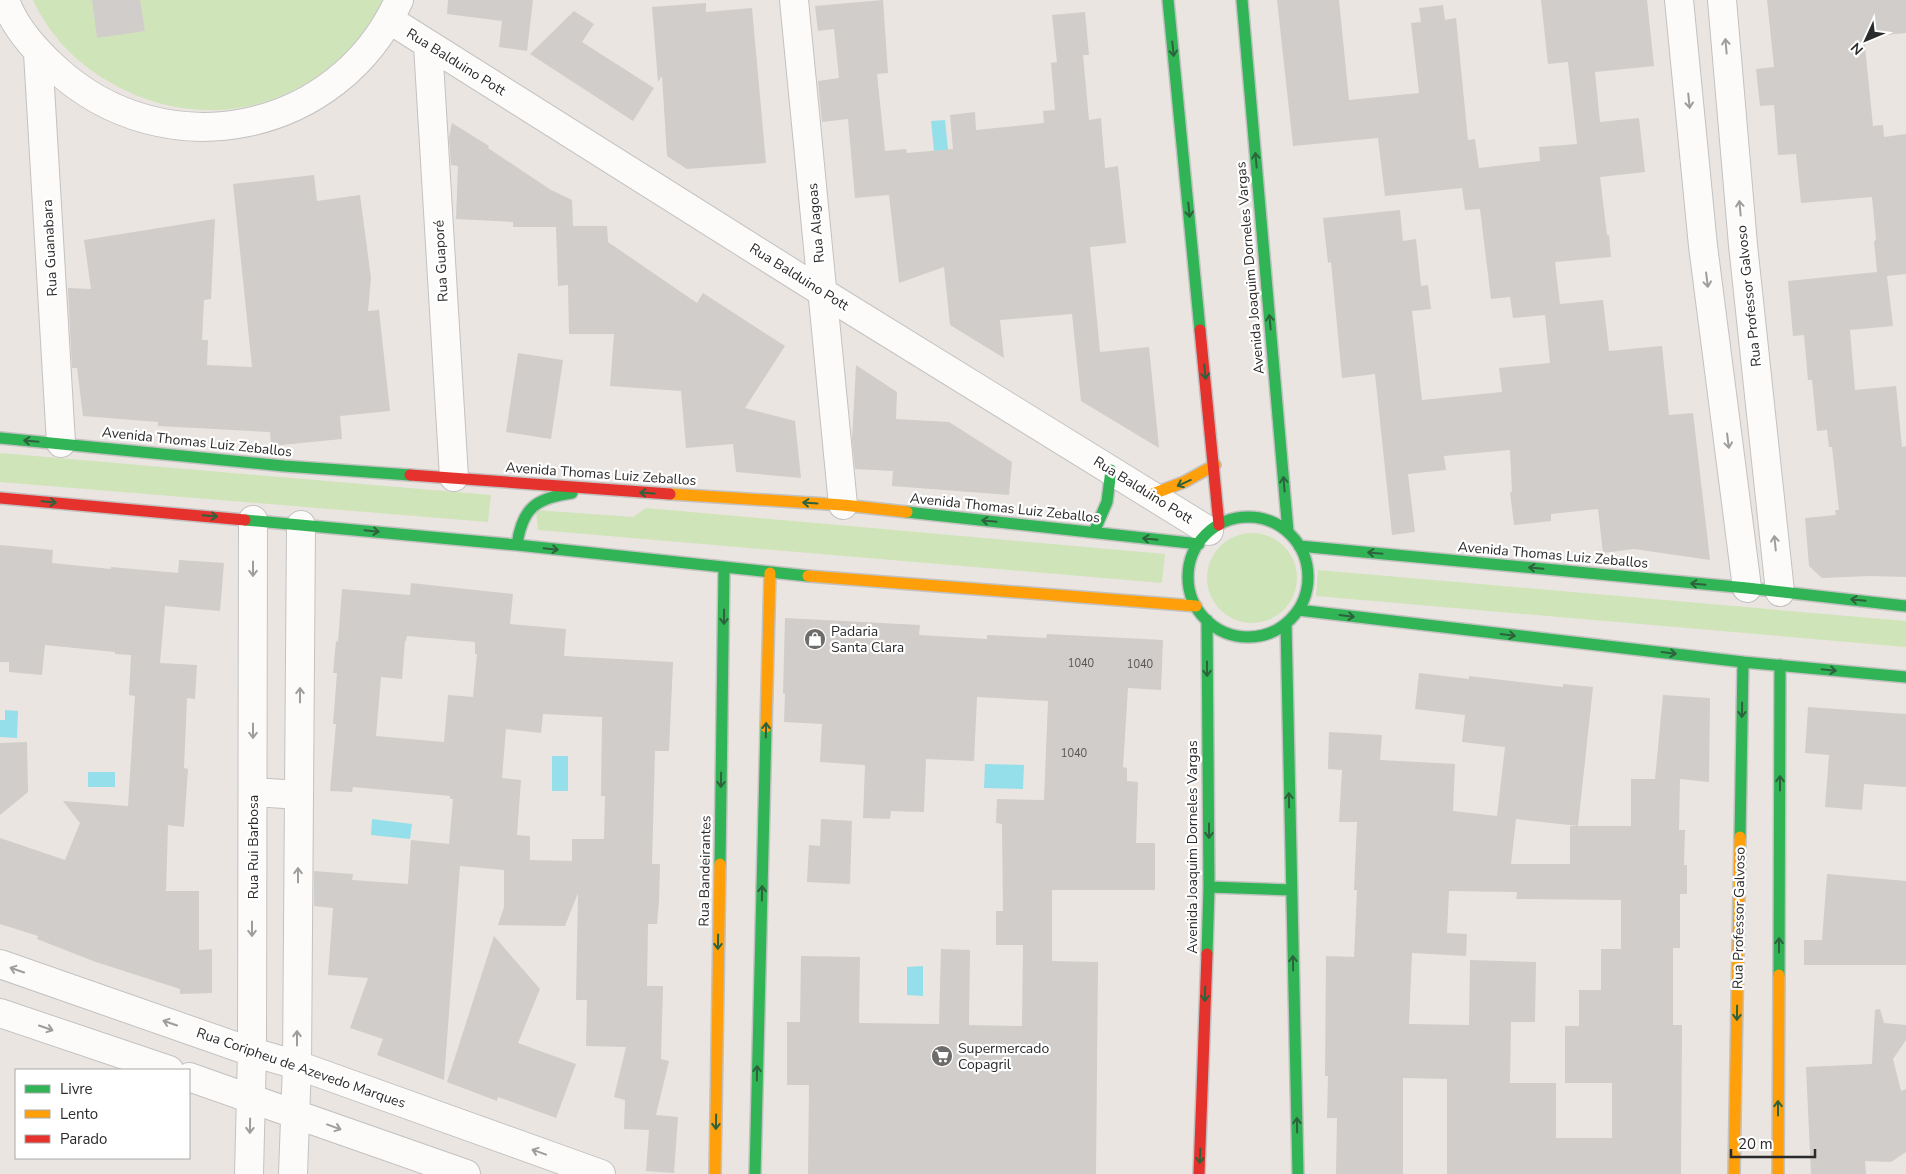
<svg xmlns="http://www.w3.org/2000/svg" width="1906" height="1174" font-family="'Nunito Sans',sans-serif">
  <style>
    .green { fill: #d0e4ba }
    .water { fill: #95dfea }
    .building { fill: #d0cdca; fill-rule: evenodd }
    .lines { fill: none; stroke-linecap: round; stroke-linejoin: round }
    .street-casing { stroke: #c3c2c2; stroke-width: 30 }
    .fast-casing { stroke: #c3c2c2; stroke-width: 14 }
    .slow-casing { stroke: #c3c2c2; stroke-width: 14 }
    .jam-casing { stroke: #c3c2c2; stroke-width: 14 }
    .street { stroke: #fcfbfa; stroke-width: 28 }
    .fast { stroke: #30b455; stroke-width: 11 }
    .slow { stroke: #ff9f0a; stroke-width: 11 }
    .jam { stroke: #e5322d; stroke-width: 11 }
    .oneway { stroke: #9e9d9d }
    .oneway2 { stroke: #2d623c }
    .labels { text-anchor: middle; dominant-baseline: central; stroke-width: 4.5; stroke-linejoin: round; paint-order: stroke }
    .number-label { font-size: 11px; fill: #555454 }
    .street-label { font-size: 14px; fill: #2b2b2b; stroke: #fff }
    .poi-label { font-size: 14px; fill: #2b2b2b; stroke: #fff; text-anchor: start }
  </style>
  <rect width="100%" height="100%" fill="#eae5e0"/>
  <path class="green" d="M33 0H383C330 105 207 142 106 80 75 62 48 33 33 0Z
    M0 453 491 495 488 522 0 482Z
    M646 508 1165 554 1162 583 538 530 536 510 633 517Z
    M1207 578a45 45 0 1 1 90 0a45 45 0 1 1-90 0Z
    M1318 570 1906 621V647L1316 596Z"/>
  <path class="water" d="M945 120 948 150 934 151 931 121Z
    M5 710 18 711 17 738 0 737V720H5Z
    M552 756H568V791H552Z
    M985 764 1024 765 1023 789 984 788Z
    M88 772H115V787H88Z
    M372 819 412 824 410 839 371 835Z
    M923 966V996L907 995V967Z"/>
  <path class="building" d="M92 0H140L145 31 97 38Z
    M448 0H533L527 51 499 47 502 21 447 14Z
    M883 0 888 73 877 74 885 151 906 149 907 153 953 149 950 115 975 112 976 130 1044 123 1043 111 1055 110 1051 63 1057 62 1052 15 1085 12 1089 55H1083L1089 120 1101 118 1105 168 1118 166 1126 243 1090 247 1100 352 1149 347 1159 448 1081 401 1072 314 1000 320 1004 358 950 325 944 267 899 283 889 195 855 198 848 119 822 122 818 81 839 78 834 29 818 31 815 6Z
    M1277 0H1339L1349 100 1419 93 1411 23 1421 22 1419 8 1443 5 1445 20 1456 18 1468 140 1475 139 1479 168 1540 161 1539 147 1577 144 1568 62 1548 64 1541 0H1647L1654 66 1595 72 1600 122 1639 118 1645 172 1600 177 1607 235H1609L1611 257 1555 262 1560 304 1603 300 1609 351 1662 346 1669 415 1693 413 1710 560 1634 549 1603 553 1598 509 1551 514V521L1514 525 1510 492H1512L1510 450 1444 456 1446 470 1408 474 1415 532 1392 535 1375 374 1342 378 1331 262 1328 263 1323 218 1400 210 1403 241 1416 239 1421 286 1428 285 1431 309 1412 311 1422 400 1502 392 1499 368 1550 363 1545 315 1513 318 1510 297 1491 299 1480 209 1465 210 1462 188 1385 196 1378 138 1293 146Z
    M1767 0H1906V33L1864 37 1873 126 1883 125 1884 137 1906 134V274L1887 276 1893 326 1850 330 1855 390 1896 386 1902 447 1906 446V577L1870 576 1822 578 1809 566 1805 518 1836 515 1835 510H1839L1832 447H1829L1827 430 1817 431 1812 380H1808L1804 335 1793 336 1788 281 1877 272 1874 241 1876 240 1872 197 1801 203 1796 154 1778 155 1774 105 1760 106 1756 69 1774 67Z
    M706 3V12L752 8 766 163 687 169 667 156 662 76 658 82 652 7Z
    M574 11 594 24 582 42 654 88 633 121 530 54Z
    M452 123 489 146 488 148 551 190 572 200 573 226H607L608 242 697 303 703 293 785 346 745 408 795 421 801 478 736 472 733 444 686 448 681 391 610 386 614 334H569L568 285 558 286 556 227H513V222L456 219 458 166 451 165 449 138Z
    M314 175 317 201 360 195 371 278 368 311 379 310 390 411 340 416 342 439 271 446 270 432 158 426V422L83 416 77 368H72L68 290V288L91 289 84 240 215 219 211 299 204 300 202 340H208L207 365 252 367 233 184Z
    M518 353 563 360 551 439 506 432Z
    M856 365 897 392 896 419 949 422 1012 462 1009 495 892 486 893 471 855 469 852 440Z
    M0 545 53 550 52 563 111 569V567L178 573 179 560 224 563 220 611 165 606 160 663 197 665 195 699 187 698 184 768 188 769 184 827 168 825 166 891H199V950L212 949V993L180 994V989L93 961 37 939 38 936 0 924V838L65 860 80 823 63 801 128 806 135 696 129 695 131 655 115 654V652L45 645 42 675 9 672V662H0Z
    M411 583 513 594 510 624 566 629 564 656 673 662 669 751H655L652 864H660L659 901 657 924H648L647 986H663L661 1059 669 1061 656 1115 678 1117 674 1173 646 1171 649 1130 624 1129 625 1100 614 1097 626 1047 586 1046 587 1000H576L578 893 565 926 498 925 504 907V870L460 866 444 1080 377 1055 383 1039 350 1028 368 978 328 975 333 908 314 906V871L353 874 352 880 408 884 411 840 449 844 453 799H450V796L353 787 352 792 330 791 336 724H333L337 673H333L336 641 338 642 342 589 410 595ZM407 636 475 642V654H477L473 697 448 695 444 742 376 736 381 677 402 679 405 641H406ZM543 714 602 717 601 796H605L604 839H572V861L530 860V836L517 835 521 780 502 778 506 729 541 733Z
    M785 618 920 625 919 635 987 639V635L1046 638 1047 634 1163 640 1161 690 1128 688 1123 767 1127 768V781L1138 782 1136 843H1155V890H1052V961L1098 962 1096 1174H808L809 1085H787V1022H800L801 956 860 957 859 1023 939 1024 941 949 970 950 969 1025 1022 1026 1023 945H996V911H1003L1002 824 996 823 997 799 1044 800 1048 701 977 697 974 761 926 759 924 812 891 811 890 819 863 818 865 765 820 762 822 724 784 722 785 694 783 693Z
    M1419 673 1469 679V676L1563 687V684L1593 687 1578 826H1631V779H1655L1663 695 1710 698 1709 782 1680 779 1679 830H1685L1684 865H1687V894H1680V948H1673V1025H1682L1681 1174H1447V1079L1403 1078V1174H1336L1337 1118H1327L1328 1076H1325L1326 956 1354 957 1357 890H1354L1357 822H1339L1342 770 1328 769 1329 732 1382 735 1380 760 1455 764 1453 811 1497 816 1505 747 1462 742 1465 715 1415 709ZM1516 819 1578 826H1570V864H1511ZM1449 891 1517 892 1516 899 1621 900V949H1601V990H1579V1026H1565V1083H1612V1138H1556V1083H1510L1511 1022H1535L1536 962 1470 960 1469 1025 1409 1024 1412 953 1466 956 1467 934 1447 933Z
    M1808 707 1906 714V787L1864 784 1862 810 1825 807 1829 755 1805 753Z
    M27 742 28 792 0 815V743Z
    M821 819 852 821 850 884 807 882 809 845 820 846Z
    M1827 874 1906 881V965H1804V940H1822Z
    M494 936 540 989 518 1043 576 1064 556 1118 498 1097 497 1101 447 1082Z
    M1880 1009 1884 1023 1906 1025V1040L1893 1059 1901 1091 1906 1089V1152L1891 1162 1865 1161 1866 1174H1811L1806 1067 1872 1064 1875 1010Z"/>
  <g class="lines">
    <g class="street-casing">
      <path id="street" d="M5 0C14 27 35 50 56 69 165 169 338 135 399 0
        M794 0 843 505
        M1679 0 1703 246 1747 588
        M1722 0 1743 245 1780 592
        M390 20 822 292 1209 531
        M428 45 454 477
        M38 53 61 443
        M253 792 299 795
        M0 964 252 1052 297 1065 601 1174
        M0 1013 169 1070
        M189 1077 466 1174
        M249 1174 252 1052 253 520
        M293 1174 297 1065 301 525"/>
    </g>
    <g class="fast-casing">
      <path id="fast" d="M1168 0 1200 330
        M1242 0 1288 532
        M0 438 284 466 410 475
        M907 512 1199 544
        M1188 577a60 60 0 1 1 120 0a60 60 0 1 1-120 0Z
        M245 520 517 545 808 576
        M1094 532 1107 502 1111 470
        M517 545C522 508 536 498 572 493
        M1299 546 1747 588 1906 606
        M1298 610 1743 662 1906 677
        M1286 624 1298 1174
        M1740 837 1743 662
        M720 864 724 569
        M1209 887 1291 890
        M1207 954 1209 887 1207 620
        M1779 975 1780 665
        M755 1174 766 727"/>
    </g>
    <g class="slow-casing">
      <path id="slow" d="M670 494 843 505 907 512
        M1150 495 1184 482 1215 465
        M808 576 1196 606
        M766 727 770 573
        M715 1174 720 864
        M1734 1174 1740 837
        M1778 1174 1779 975"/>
    </g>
    <g class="jam-casing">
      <path id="jam" d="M1200 330 1219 525
        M410 475 670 494
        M0 498 245 520
        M1199 1174 1207 954"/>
    </g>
    <use href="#street" class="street"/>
    <use href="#fast" class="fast"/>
    <use href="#slow" class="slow"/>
    <use href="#jam" class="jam"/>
  </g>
  <defs><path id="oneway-shaft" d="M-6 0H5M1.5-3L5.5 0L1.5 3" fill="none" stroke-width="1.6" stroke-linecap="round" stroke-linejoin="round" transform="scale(1.25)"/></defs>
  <g class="oneway">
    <use href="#oneway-shaft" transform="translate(1726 46) rotate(-95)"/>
    <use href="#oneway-shaft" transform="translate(1689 101) rotate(84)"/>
    <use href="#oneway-shaft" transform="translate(1740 208) rotate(-95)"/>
    <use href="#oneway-shaft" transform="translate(1707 280) rotate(83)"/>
    <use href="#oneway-shaft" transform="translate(1728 441) rotate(83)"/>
    <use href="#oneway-shaft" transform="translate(1775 543) rotate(-96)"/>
    <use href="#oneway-shaft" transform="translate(253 569) rotate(90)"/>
    <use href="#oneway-shaft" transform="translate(300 695) rotate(-90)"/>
    <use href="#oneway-shaft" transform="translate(253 731) rotate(90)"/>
    <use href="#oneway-shaft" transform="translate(298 875) rotate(-90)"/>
    <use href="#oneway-shaft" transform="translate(252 929) rotate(90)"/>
    <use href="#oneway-shaft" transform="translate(17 970) rotate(-161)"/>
    <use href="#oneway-shaft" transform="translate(170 1023) rotate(-161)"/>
    <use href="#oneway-shaft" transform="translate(46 1028) rotate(19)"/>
    <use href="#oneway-shaft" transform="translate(297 1038) rotate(-90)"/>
    <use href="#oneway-shaft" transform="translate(250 1126) rotate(91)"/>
    <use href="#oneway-shaft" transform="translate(334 1127) rotate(20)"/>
    <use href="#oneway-shaft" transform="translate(539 1152) rotate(-160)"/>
  </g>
  <g class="oneway2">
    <use href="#oneway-shaft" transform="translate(1173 49) rotate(84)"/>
    <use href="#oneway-shaft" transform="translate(1256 160) rotate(-95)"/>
    <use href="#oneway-shaft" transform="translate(1189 210) rotate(84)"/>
    <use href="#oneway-shaft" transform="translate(1270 322) rotate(-95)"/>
    <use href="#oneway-shaft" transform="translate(1205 372) rotate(84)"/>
    <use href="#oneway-shaft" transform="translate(31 441) rotate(-175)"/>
    <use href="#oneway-shaft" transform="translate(1184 483) rotate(156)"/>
    <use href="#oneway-shaft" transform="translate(1284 484) rotate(-95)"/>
    <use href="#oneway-shaft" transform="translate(647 493) rotate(-176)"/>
    <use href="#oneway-shaft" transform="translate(49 502) rotate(5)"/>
    <use href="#oneway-shaft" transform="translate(810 503) rotate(-176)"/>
    <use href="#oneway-shaft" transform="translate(210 516) rotate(5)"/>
    <use href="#oneway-shaft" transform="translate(989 521) rotate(-174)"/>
    <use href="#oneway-shaft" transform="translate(372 531) rotate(6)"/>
    <use href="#oneway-shaft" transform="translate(1150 539) rotate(-174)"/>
    <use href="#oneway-shaft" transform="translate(551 549) rotate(6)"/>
    <use href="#oneway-shaft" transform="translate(1375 553) rotate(-175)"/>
    <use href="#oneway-shaft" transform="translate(1536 568) rotate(-175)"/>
    <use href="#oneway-shaft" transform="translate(1698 584) rotate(-175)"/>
    <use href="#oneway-shaft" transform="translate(1858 600) rotate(-174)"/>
    <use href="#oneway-shaft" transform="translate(1347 616) rotate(7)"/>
    <use href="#oneway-shaft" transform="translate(724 617) rotate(91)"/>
    <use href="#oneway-shaft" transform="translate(1508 635) rotate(7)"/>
    <use href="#oneway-shaft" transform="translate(1669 653) rotate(7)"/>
    <use href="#oneway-shaft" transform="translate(1207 669) rotate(90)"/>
    <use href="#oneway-shaft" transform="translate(1829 670) rotate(6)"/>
    <use href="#oneway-shaft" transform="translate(1742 710) rotate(91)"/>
    <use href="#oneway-shaft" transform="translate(766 730) rotate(-89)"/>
    <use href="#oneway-shaft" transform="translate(721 780) rotate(91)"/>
    <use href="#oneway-shaft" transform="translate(1780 783) rotate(-90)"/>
    <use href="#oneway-shaft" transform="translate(1289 800) rotate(-91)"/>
    <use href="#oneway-shaft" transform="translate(1209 831) rotate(90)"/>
    <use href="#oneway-shaft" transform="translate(762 893) rotate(-89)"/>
    <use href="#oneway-shaft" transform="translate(718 942) rotate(91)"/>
    <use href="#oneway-shaft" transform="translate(1779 945) rotate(-90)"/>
    <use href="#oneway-shaft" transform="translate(1293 963) rotate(-91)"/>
    <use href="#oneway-shaft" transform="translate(1205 994) rotate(92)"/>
    <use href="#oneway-shaft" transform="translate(1737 1013) rotate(91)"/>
    <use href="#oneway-shaft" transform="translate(757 1073) rotate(-89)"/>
    <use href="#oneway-shaft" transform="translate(1778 1108) rotate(-90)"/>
    <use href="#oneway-shaft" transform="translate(716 1122) rotate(91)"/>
    <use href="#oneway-shaft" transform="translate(1297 1125) rotate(-91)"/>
    <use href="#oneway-shaft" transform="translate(1200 1156) rotate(92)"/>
  </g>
  <defs>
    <g id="shop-disc" transform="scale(1.125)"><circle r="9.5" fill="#6e6c6a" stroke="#fff"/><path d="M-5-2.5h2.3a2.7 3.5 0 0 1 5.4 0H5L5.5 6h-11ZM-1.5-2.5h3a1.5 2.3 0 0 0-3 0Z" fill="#fff"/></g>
    <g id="supermarket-disc" transform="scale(1.125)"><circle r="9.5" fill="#6e6c6a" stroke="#fff"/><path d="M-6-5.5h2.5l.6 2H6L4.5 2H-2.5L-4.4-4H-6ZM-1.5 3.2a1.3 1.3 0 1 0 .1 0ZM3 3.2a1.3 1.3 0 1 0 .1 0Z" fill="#fff"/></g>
  </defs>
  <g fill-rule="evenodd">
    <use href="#shop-disc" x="815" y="639"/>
    <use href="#supermarket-disc" x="942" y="1056"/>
  </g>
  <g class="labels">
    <g class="number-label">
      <text x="1081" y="663">1040</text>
      <text x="1140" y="664">1040</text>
      <text x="1074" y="753">1040</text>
    </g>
    <g class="street-label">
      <text transform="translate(456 62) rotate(32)">Rua Balduino Pott</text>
      <text transform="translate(816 223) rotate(-95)">Rua Alagoas</text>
      <text transform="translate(50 248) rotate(-93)">Rua Guanabara</text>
      <text transform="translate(441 261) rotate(-93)">Rua Guaporé</text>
      <text transform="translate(1250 268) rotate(-95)">Avenida Joaquim Dorneles Vargas</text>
      <text transform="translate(799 277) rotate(32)">Rua Balduino Pott</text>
      <text transform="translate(1749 296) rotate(-96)">Rua Professor Galvoso</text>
      <text transform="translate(197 442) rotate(6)">Avenida Thomas Luiz Zeballos</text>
      <text transform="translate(601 474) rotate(4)">Avenida Thomas Luiz Zeballos</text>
      <text transform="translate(1143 490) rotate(32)">Rua Balduino Pott</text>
      <text transform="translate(1005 508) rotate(6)">Avenida Thomas Luiz Zeballos</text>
      <text transform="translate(1553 555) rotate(5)">Avenida Thomas Luiz Zeballos</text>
      <text transform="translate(253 847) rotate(-90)">Rua Rui Barbosa</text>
      <text transform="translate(1192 847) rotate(-90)">Avenida Joaquim Dorneles Vargas</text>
      <text transform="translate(705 871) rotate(-89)">Rua Bandeirantes</text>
      <text transform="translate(1739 918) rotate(-89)">Rua Professor Galvoso</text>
      <text transform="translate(301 1068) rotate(19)">Rua Coripheu de Azevedo Marques</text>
    </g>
    <g class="poi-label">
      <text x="831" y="631">Padaria<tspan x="831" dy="16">Santa Clara</tspan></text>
      <text x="958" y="1048">Supermercado<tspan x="958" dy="16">Copagril</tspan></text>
    </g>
  </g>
  <rect x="15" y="1069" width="175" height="90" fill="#ffffff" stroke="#aaaaaa"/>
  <rect x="25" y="1085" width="25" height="8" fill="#30b455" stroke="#aaaaaa"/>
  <text x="60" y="1094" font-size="15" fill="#2b2b2b">Livre</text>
  <rect x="25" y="1110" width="25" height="8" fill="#ff9f0a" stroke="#aaaaaa"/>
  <text x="60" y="1119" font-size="15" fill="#2b2b2b">Lento</text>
  <rect x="25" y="1135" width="25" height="8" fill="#e5322d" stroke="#aaaaaa"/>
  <text x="60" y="1144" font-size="15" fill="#2b2b2b">Parado</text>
  <g transform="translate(1866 40) rotate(226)" stroke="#ffffff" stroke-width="4" paint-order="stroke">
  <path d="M0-4L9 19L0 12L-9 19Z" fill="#2b2b2b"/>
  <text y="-8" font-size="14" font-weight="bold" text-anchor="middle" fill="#2b2b2b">N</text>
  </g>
  <path d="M1731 1149v8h84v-8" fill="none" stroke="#2b2b2b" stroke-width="2.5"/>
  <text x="1738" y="1149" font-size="15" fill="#2b2b2b" stroke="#ffffff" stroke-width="4" paint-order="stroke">20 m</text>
</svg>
